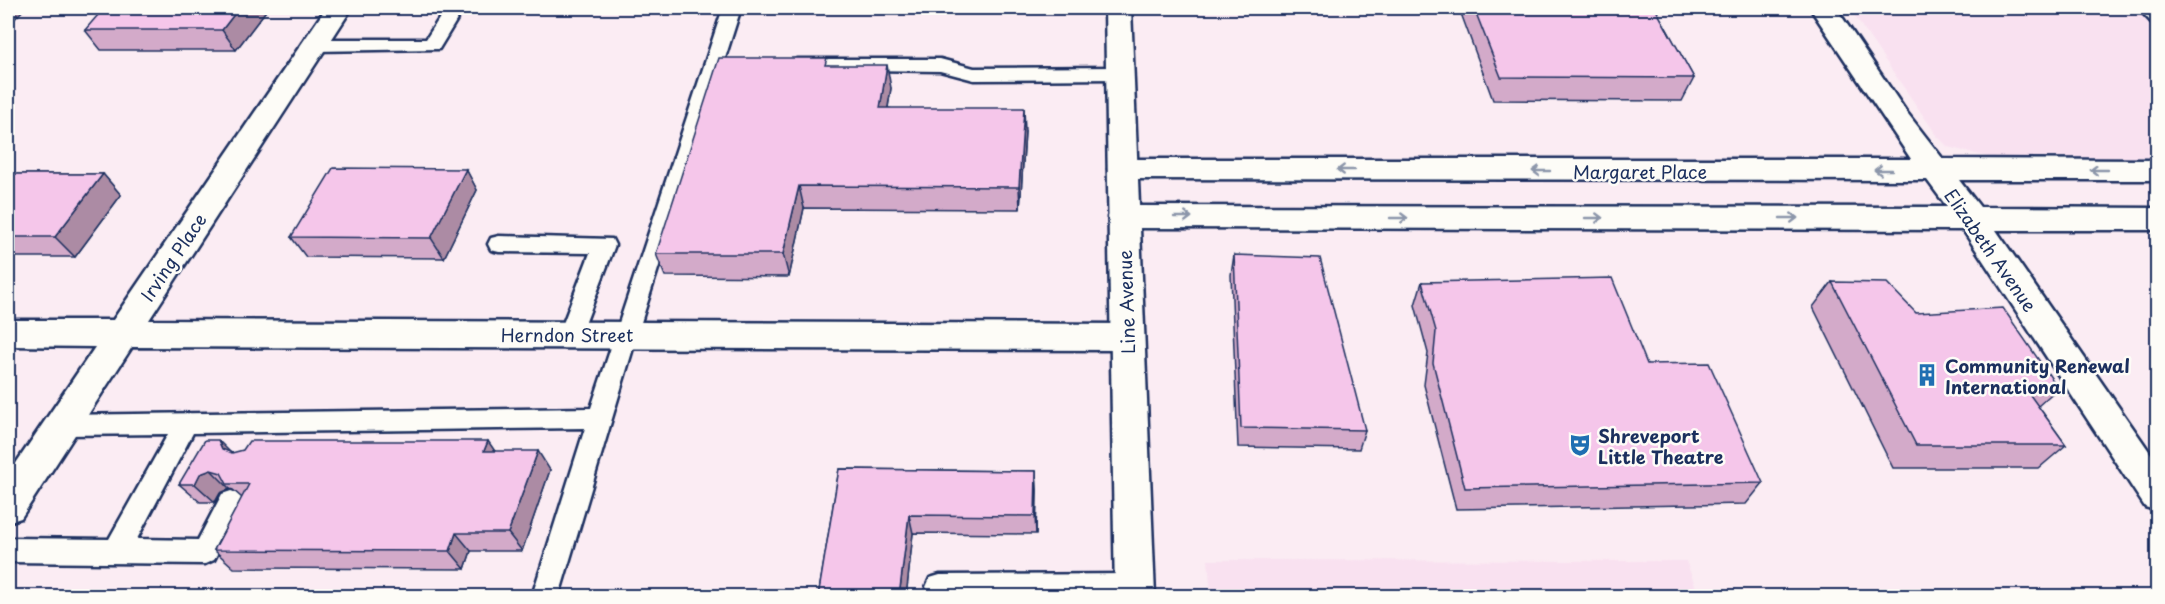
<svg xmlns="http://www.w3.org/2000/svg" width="2165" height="604" font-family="'Playpen Sans',sans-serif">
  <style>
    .built { fill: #f9e1f0 }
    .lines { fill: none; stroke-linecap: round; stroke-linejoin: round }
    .lane-casing { stroke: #1b2f5e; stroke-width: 5 }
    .street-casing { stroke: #1b2f5e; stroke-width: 5 }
    .secondary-casing { stroke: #1b2f5e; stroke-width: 5 }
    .lane { fill: #fdfcf7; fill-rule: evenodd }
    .street { fill: #fdfcf7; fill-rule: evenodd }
    .secondary { fill: #fdfcf7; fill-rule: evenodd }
    .wall { fill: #d3aac9; stroke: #1b2f5e; stroke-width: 1.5 }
    .shaded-wall { fill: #ac8ba4; stroke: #1b2f5e; stroke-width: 1.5 }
    .building { fill: #f5c6ea; stroke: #1b2f5e; stroke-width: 1.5 }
    .oneway { stroke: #8c96aa }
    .labels { text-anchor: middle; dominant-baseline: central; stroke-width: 5; stroke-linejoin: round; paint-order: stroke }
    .street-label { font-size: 18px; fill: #1b2f5e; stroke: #fdfcf7 }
    .poi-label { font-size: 18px; font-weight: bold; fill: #1b2f5e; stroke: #fdfcf7; text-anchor: start }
  </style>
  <rect width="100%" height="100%" fill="#fbecf3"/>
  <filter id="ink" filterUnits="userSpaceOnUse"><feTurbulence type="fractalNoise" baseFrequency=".0167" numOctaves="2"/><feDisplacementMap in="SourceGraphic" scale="12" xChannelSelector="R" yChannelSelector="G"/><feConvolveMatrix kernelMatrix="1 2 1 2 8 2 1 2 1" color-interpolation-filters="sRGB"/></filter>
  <g filter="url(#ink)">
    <path class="built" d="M1849 8H2157V158L1988 157 1948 147 1938 137Z
      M1208 560 1686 561 1699 596H1211Z"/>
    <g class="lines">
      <g class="lane-casing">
        <path id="lane" d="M446 8H464L439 49 314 51 305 45 314 39H426Z
          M723 8H741L637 335 559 596H532L585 428 193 433 137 539 198 540 222 494 231 491 240 494 244 502 214 560 205 564 8 562V538L109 539 168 434 61 435 52 432 49 425 52 418 61 415 591 408Z
          M2138 8H2157L2158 24 2152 23Z
          M798 59H940L974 68 1120 67 1127 69 1129 73 1127 77 1120 79 974 80 940 71 791 69 789 65 791 61Z
          M499 236 612 239 615 245 579 340 571 343 563 340 559 334 590 253 499 252 491 250 488 244 491 238Z
          M1135 574 1145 577 1149 586 1145 595 1140 596H932L926 587 930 578 940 575Z"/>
      </g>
      <g class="street-casing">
        <path id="street" d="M326 8H352L149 320 1127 324 1139 328 1144 337 1139 346 1127 350 132 347 21 518 8 522V475L95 347 8 346V320H113Z
          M1810 8H1836L1905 110 1943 159 2158 160V180H1959L1980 207 2158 208V230H1996L2158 464V511L2145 507 1963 230 1124 228 1113 225 1108 217 1113 209 1124 206 1947 207 1927 180 1123 179 1112 176 1108 169 1112 162 1123 159H1911Z"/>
      </g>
      <g class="secondary-casing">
        <path id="secondary" d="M1105 8H1131L1155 596H1115Z"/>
      </g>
      <use href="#lane" class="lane"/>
      <use href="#street" class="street"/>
      <use href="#secondary" class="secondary"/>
    </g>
    <path class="wall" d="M268 8 236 50H101L85 30Z
      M1459 8H1655L1694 78 1682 101 1493 100Z
      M828 65 891 88 888 108 1025 131 1020 209 804 208 789 277 665 276 656 254Z
      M466 169 477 190 444 258 306 257 291 237Z
      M8 174H103L121 195 75 257H8Z
      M1234 255 1365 430 1359 449 1238 447 1231 275Z
      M1422 282 1647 364 1763 483 1746 504 1456 509 1424 385 1428 353 1415 305Z
      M1832 282 1916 313 2058 388 2038 406 2066 445 2039 468H1893L1813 307Z
      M494 451 550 470 522 551H471L465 569 234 568 214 550 242 498 233 490 230 489 220 493 215 502H200L179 484 230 453Z
      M839 469 1036 471 1037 490 1036 534 913 533 906 597H818Z"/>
    <path class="shaded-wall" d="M8 8H25L8 26Z
      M239 8H268L236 50 222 30Z
      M887 65 891 88 884 131 880 108Z
      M1024 108 1025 131 1020 209 1019 187Z
      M466 169 477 190 444 258 431 238Z
      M103 174 121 195 75 257 55 237Z
      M799 186 804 208 789 277 783 254Z
      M218 440 237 459 222 449Z
      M488 441 501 460 484 451Z
      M538 451 550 470 522 551 508 533Z
      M211 470 230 489 220 493 215 502 195 484 200 474Z
      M1036 471 1037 490 1036 534 1035 516Z
      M909 515 913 533 906 597H899Z
      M456 533 471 551 465 569 450 551Z"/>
    <path class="building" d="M104 8H239L222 30H85Z
      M1474 8H1655L1694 78 1501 77Z
      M719 58H827L825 65H887L880 108H1024L1019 187 799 186 783 254H656Z
      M333 168 466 169 431 238 291 237Z
      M8 174H103L55 237H8Z
      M1234 255 1320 258 1365 430 1241 428Z
      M1612 278 1647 364 1709 363 1763 483 1465 488 1433 363 1436 331 1422 282Z
      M1832 282 1887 283 1916 313 2003 308 2058 388H2025L2066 445H1916Z
      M205 440H218L222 449 232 453 243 450 249 441H488L484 451H538L508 533H456L450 551 214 550 249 484H227L221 473 211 470 200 474 195 484H179Z
      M839 469 1036 471 1035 516 909 515 899 597H818Z"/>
    <defs><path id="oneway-shaft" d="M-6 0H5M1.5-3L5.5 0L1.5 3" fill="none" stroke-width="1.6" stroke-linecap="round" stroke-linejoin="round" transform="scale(1.5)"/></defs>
    <g class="oneway">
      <use href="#oneway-shaft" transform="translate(1346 170) rotate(-180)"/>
      <use href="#oneway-shaft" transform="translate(1883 170) rotate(180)"/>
      <use href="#oneway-shaft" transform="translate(2099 170) rotate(180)"/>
      <use href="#oneway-shaft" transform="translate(1541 171) rotate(180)"/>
      <use href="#oneway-shaft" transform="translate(1183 217)"/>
      <use href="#oneway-shaft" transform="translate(1399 218)"/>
      <use href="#oneway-shaft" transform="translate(1594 218)"/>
      <use href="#oneway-shaft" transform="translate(1789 218)"/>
    </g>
  </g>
  <defs>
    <g id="building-bare" transform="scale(1.8)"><path d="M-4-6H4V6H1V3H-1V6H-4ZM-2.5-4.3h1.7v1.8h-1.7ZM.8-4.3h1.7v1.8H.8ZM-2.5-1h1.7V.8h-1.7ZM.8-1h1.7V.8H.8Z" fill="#1f6fb2" stroke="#fdfcf7" stroke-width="2.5" paint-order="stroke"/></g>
    <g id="theatre-bare" transform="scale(1.8)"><path d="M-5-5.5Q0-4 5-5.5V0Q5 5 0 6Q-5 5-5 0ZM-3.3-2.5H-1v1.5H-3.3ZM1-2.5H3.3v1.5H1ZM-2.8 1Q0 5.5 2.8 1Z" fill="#1f6fb2" stroke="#fdfcf7" stroke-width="2.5" paint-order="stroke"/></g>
  </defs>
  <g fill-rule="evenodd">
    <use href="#building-bare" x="1927" y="375"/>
    <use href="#theatre-bare" x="1580" y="445"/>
  </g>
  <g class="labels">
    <g class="street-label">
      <text x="1640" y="171">Margaret Place</text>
      <text transform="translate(1991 250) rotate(55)">Elizabeth Avenue</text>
      <text transform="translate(173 257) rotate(-56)">Irving Place</text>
      <text transform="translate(1126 302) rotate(-92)">Line Avenue</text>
      <text x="567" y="334">Herndon Street</text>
    </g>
    <g class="poi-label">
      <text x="1945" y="365">Community Renewal<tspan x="1945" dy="21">International</tspan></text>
      <text x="1598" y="435">Shreveport<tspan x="1598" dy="21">Little Theatre</tspan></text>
    </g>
  </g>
  <rect width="2165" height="604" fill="none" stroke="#fdfcf7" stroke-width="30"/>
  <rect x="15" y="15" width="2135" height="574" fill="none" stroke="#1b2f5e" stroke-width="2" filter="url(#ink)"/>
</svg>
